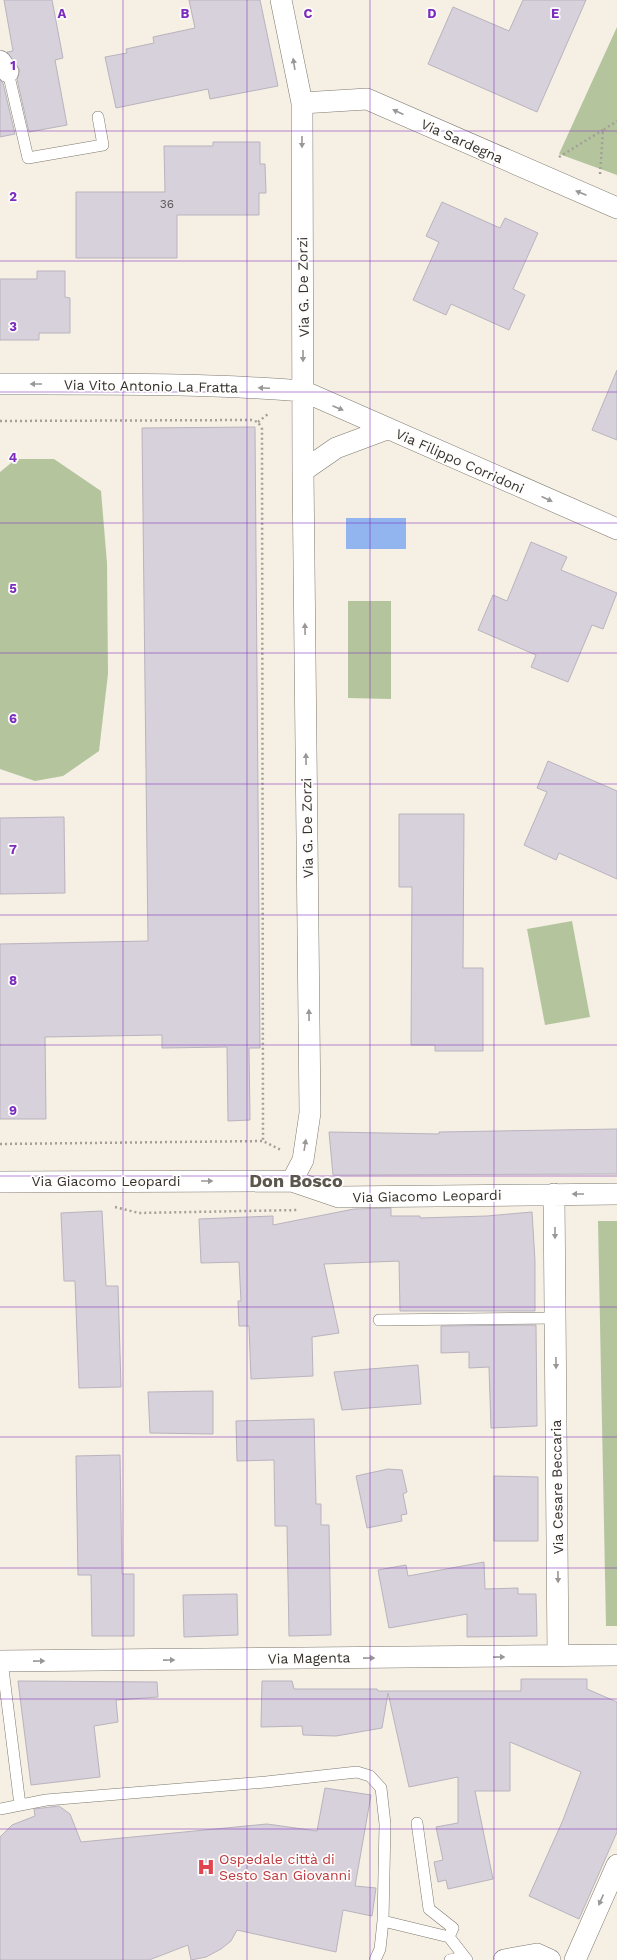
<svg xmlns="http://www.w3.org/2000/svg" width="617" height="1960" font-family="'Work Sans',sans-serif">
  <style>
    .green { fill: #b4c59e }
    .water { fill: #92b5ef }
    .building { fill: #d7d1dc; stroke: #b9b3be }
    .lines { fill: none; stroke-linecap: round; stroke-linejoin: round }
    .service-casing { stroke: #7e796f; stroke-width: 12 }
    .minor-casing { stroke: #7e796f; stroke-width: 22 }
    .path { stroke: #a49f97; stroke-width: 2.5; stroke-dasharray: 2 3; stroke-linecap: butt }
    .service { stroke: #fff; stroke-width: 11 }
    .minor { stroke: #fff; stroke-width: 21 }
    .oneway { fill: #9a9896 }
    .grid { fill: none; stroke: #7b2cbf; stroke-width: 1; stroke-opacity: 0.55 }
    .labels { text-anchor: middle; dominant-baseline: central; stroke-width: 3.5; stroke-linejoin: round; paint-order: stroke }
    .number-label { font-size: 12px; fill: #5d5959 }
    .street-label { font-size: 14px; fill: #34312d; stroke: #fefdfb }
    .health-label { font-size: 14px; fill: #be3a42; stroke: #fefdfb; text-anchor: start }
    .district-label { font-size: 18px; font-weight: bold; fill: #5b564d; stroke: #fefdfb }
    .grid-label { font-size: 13px; text-anchor: middle; font-weight: bold; fill: #7b2cbf; stroke: #fefdfb; stroke-width: 3.5; stroke-linejoin: round; paint-order: stroke }
  </style>
  <rect width="100%" height="100%" fill="#f5efe4"/>
  <path class="green" d="M617 27V175L559 154Z
    M16 459H54L101 491 107 563 108 674 99 751 63 776 35 781 0 769V472Z
    M348 601H391V699L348 698Z
    M572 921 590 1017 545 1025 527 929Z
    M598 1221H617V1626H606Z"/>
  <path class="water" d="M346 518H406V549H346Z"/>
  <path class="building" d="M4 0H52L63 58 55 60 67 125 29 132 17 79 20 70 7 52 13 51Z
    M189 0H260L278 86 210 99 208 89 116 108 105 57 127 53 126 49 154 43 153 37 195 28Z
    M523 0H586L537 112 428 64 453 7 509 31Z
    M0 80 3 83 15 134 0 137Z
    M213 142H260V164H265L266 193H259V215H177V258H76V192H165L164 146H213Z
    M442 202 500 228 505 218 538 233 513 289 525 295 509 330 451 304 446 315 413 300 439 242 426 236Z
    M37 271H65V297L70 298V333H39V340H0V279H37Z
    M617 370V440L592 430Z
    M255 427 260 1048H249L250 1120 228 1121 227 1047 162 1048V1035L45 1037 46 1119H0V944L148 941 142 428Z
    M531 542 567 557 561 570 617 593 603 629 592 625 568 682 531 667 536 655 478 630 493 595 507 601Z
    M548 761 617 791V879L559 853 556 860 524 845 547 792 537 788Z
    M399 814H464L463 968H483V1051H435V1045H411L412 887H399Z
    M64 817 65 893 0 894V818Z
    M617 1129V1174L333 1175 329 1132 439 1134V1132Z
    M391 1208V1216H420V1218L487 1216 532 1212 535 1261V1311H400L399 1261 324 1264 339 1333 312 1337 313 1376 251 1379 249 1326H239L238 1301H241L239 1262 201 1263 199 1219 273 1216V1225L354 1209Z
    M102 1211 106 1286H118L121 1387 79 1388 75 1281H64L61 1213Z
    M536 1325 537 1426 491 1428 489 1367 469 1368V1352L441 1353V1326Z
    M418 1365 421 1404 342 1410 334 1372Z
    M213 1391V1434L150 1433 148 1392Z
    M314 1419 316 1504H321V1525H329L331 1635 289 1636 287 1526H275L274 1460 237 1461 236 1421Z
    M120 1455 122 1574H134V1636H92L91 1575H78L76 1456Z
    M388 1469 402 1470 407 1492 403 1494 407 1514 401 1515 402 1521 367 1528 356 1476Z
    M494 1476 538 1477V1541H494Z
    M484 1562 485 1589 518 1588V1594H536L537 1636 467 1637V1614L389 1628 378 1570 406 1565 408 1576Z
    M237 1594 238 1635 184 1637 183 1595Z
    M521 1679H587V1689L617 1702V1832L579 1919 529 1896 563 1820 581 1772 510 1742V1791H475L493 1879 448 1889 446 1880 438 1882 434 1862 443 1860 436 1827 458 1823V1777L409 1787 388 1693 382 1728 336 1736 303 1735 302 1726 261 1727 262 1681H292L294 1689H377L378 1691H521Z
    M18 1681 157 1682 158 1697 116 1700 118 1722 94 1726 100 1777 31 1785Z
    M325 1788 371 1795 355 1886 376 1888 372 1916 343 1910 336 1952 237 1930 231 1941 221 1949 206 1957 191 1960 188 1945 149 1960H0V1837L12 1825 35 1816 34 1809 59 1806 70 1814 81 1842 267 1824 317 1831Z"/>
  <g class="lines">
    <g class="service-casing">
      <path id="service" d="M8 72 28 158 103 145 98 117
        M379 1320 555 1318
        M2 1661 20 1805
        M0 1809 46 1800 266 1782 357 1772 370 1776 381 1788 385 1824 383 1921 380 1949 375 1960
        M417 1823 429 1909 453 1928 449 1937
        M383 1921 449 1937 467 1960
        M450 1960 464 1957"/>
    </g>
    <g class="minor-casing">
      <path id="minor" d="M281 0 302 103 303 471 310 1113 303 1160 292 1181
        M0 61 8 72
        M302 103 367 99 617 208
        M0 384C101 384 202 383 303 391L617 529
        M303 471 336 448 387 429
        M0 1182 292 1181 339 1197 617 1194
        M554 1194 558 1656
        M0 1661 617 1655
        M504 1960 537 1954 550 1960
        M575 1960 617 1865"/>
    </g>
    <path class="path" d="M559 157 603 130
      M600 174 603 130 617 121
      M0 421 251 420 258 422 262 429 263 1141
      M258 422 268 414
      M0 1144 263 1141 281 1150
      M115 1207 139 1213 299 1210"/>
    <use href="#service" class="service"/>
    <use href="#minor" class="minor"/>
  </g>
  <defs><path id="oneway-solid" d="M-6-.8H1V-3.2L6.5 0L1 3.2V.8H-6Z"/></defs>
  <g class="oneway">
    <use href="#oneway-solid" transform="translate(294 64) rotate(-99)"/>
    <use href="#oneway-solid" transform="translate(398 112) rotate(-156)"/>
    <use href="#oneway-solid" transform="translate(302 142) rotate(90)"/>
    <use href="#oneway-solid" transform="translate(581 193) rotate(-157)"/>
    <use href="#oneway-solid" transform="translate(303 356) rotate(90)"/>
    <use href="#oneway-solid" transform="translate(36 384) rotate(-180)"/>
    <use href="#oneway-solid" transform="translate(264 388) rotate(-178)"/>
    <use href="#oneway-solid" transform="translate(338 408) rotate(23)"/>
    <use href="#oneway-solid" transform="translate(547 499) rotate(24)"/>
    <use href="#oneway-solid" transform="translate(305 629) rotate(-91)"/>
    <use href="#oneway-solid" transform="translate(306 759) rotate(-91)"/>
    <use href="#oneway-solid" transform="translate(309 1015) rotate(-91)"/>
    <use href="#oneway-solid" transform="translate(305 1145) rotate(-81)"/>
    <use href="#oneway-solid" transform="translate(207 1181)"/>
    <use href="#oneway-solid" transform="translate(578 1194) rotate(-180)"/>
    <use href="#oneway-solid" transform="translate(555 1233) rotate(90)"/>
    <use href="#oneway-solid" transform="translate(556 1363) rotate(89)"/>
    <use href="#oneway-solid" transform="translate(558 1577) rotate(89)"/>
    <use href="#oneway-solid" transform="translate(499 1657) rotate(-1)"/>
    <use href="#oneway-solid" transform="translate(369 1658) rotate(-1)"/>
    <use href="#oneway-solid" transform="translate(169 1660) rotate(-1)"/>
    <use href="#oneway-solid" transform="translate(39 1661) rotate(-1)"/>
    <use href="#oneway-solid" transform="translate(601 1900) rotate(114)"/>
  </g>
  <path class="grid" d="M123 0V1960M247 0V1960M370 0V1960M494 0V1960M0 131H617M0 261H617M0 392H617M0 523H617M0 653H617M0 784H617M0 915H617M0 1045H617M0 1176H617M0 1307H617M0 1437H617M0 1568H617M0 1699H617M0 1829H617"/>
  <defs>
    <g id="hospital-bare" transform="scale(1.38)"><path d="M-5-5h3v3.5h4V-5h3V5h-3V1.5h-4V5h-3Z" fill="#e0444e" stroke="#fefdfb" stroke-width="2.5" paint-order="stroke"/></g>
  </defs>
  <g fill-rule="evenodd">
    <use href="#hospital-bare" x="206" y="1867"/>
  </g>
  <g class="labels">
    <g class="number-label">
      <text x="167" y="204">36</text>
    </g>
    <g class="street-label">
      <text transform="translate(462 141) rotate(24)">Via Sardegna</text>
      <text transform="translate(303 287) rotate(-91)">Via G. De Zorzi</text>
      <text transform="translate(151 386) rotate(1)">Via Vito Antonio La Fratta</text>
      <text transform="translate(460 461) rotate(24)">Via Filippo Corridoni</text>
      <text transform="translate(307 828) rotate(-91)">Via G. De Zorzi</text>
      <text x="106" y="1181">Via Giacomo Leopardi</text>
      <text transform="translate(427 1196) rotate(-1)">Via Giacomo Leopardi</text>
      <text transform="translate(557 1487) rotate(-91)">Via Cesare Beccaria</text>
      <text transform="translate(309 1658) rotate(-1)">Via Magenta</text>
    </g>
    <g class="health-label">
      <text x="219" y="1859">Ospedale città di<tspan x="219" dy="16">Sesto San Giovanni</tspan></text>
    </g>
    <g class="district-label">
      <text x="296" y="1180">Don Bosco</text>
    </g>
  </g>
  <g class="grid-label">
    <text x="62" y="18">A</text>
    <text x="185" y="18">B</text>
    <text x="308" y="18">C</text>
    <text x="432" y="18">D</text>
    <text x="555" y="18">E</text>
    <text x="13" y="70">1</text>
    <text x="13" y="201">2</text>
    <text x="13" y="331">3</text>
    <text x="13" y="462">4</text>
    <text x="13" y="593">5</text>
    <text x="13" y="723">6</text>
    <text x="13" y="854">7</text>
    <text x="13" y="985">8</text>
    <text x="13" y="1115">9</text>
  </g>
</svg>
